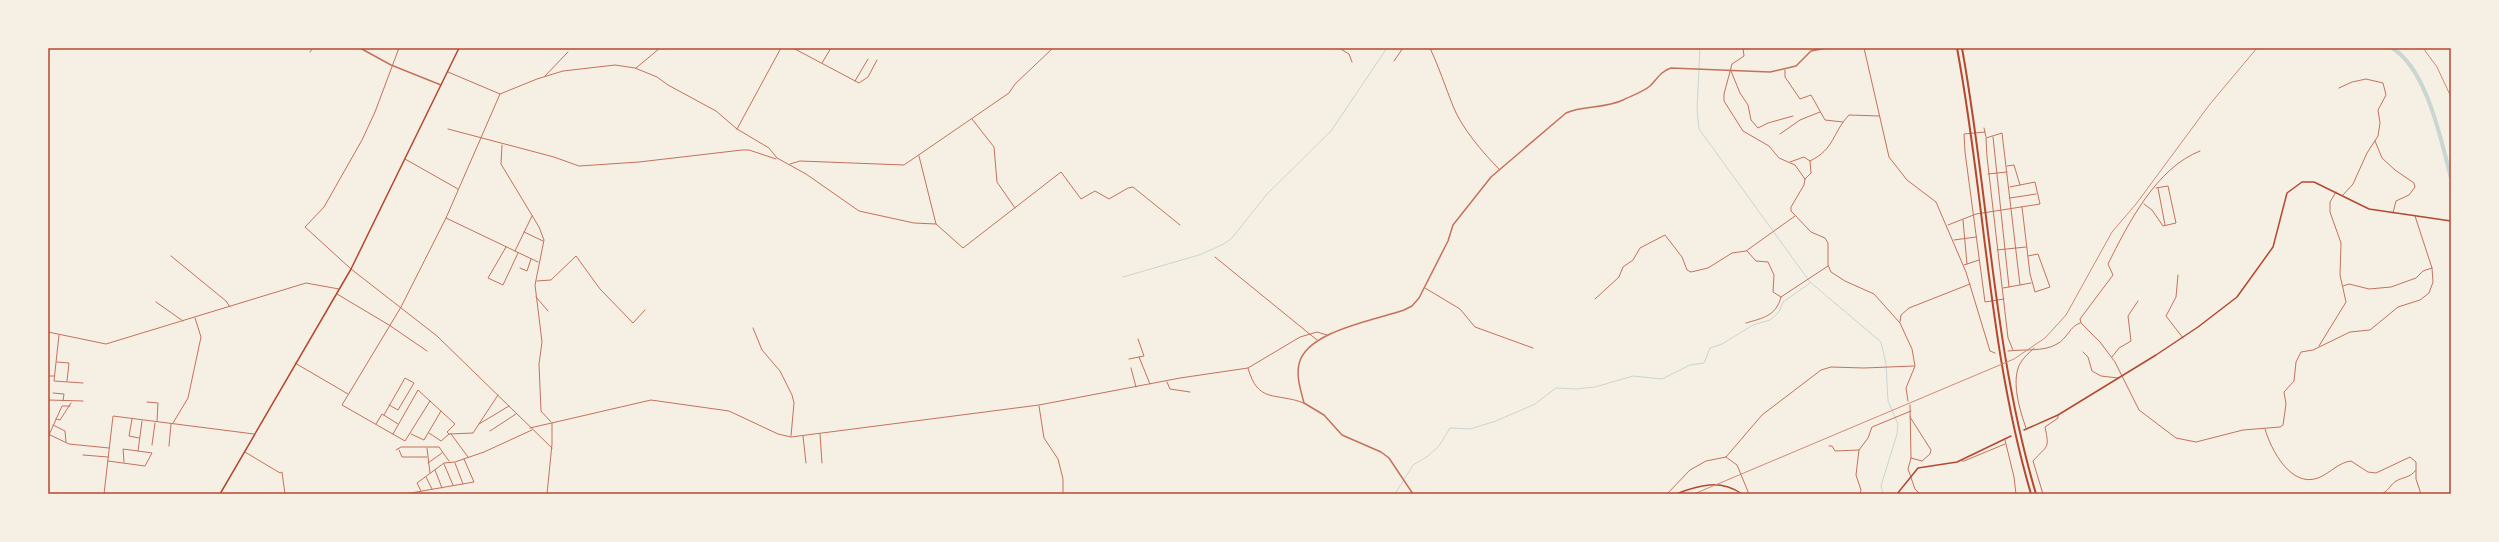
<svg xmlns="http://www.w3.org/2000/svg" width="2499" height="542" font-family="Commissioner,sans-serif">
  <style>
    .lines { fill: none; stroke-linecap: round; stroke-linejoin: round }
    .stream { stroke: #c9d6d2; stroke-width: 1 }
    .river { stroke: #c9d6d2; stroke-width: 4 }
    .minor { stroke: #c5725c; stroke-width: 1 }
    .tertiary { stroke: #c5725c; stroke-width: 1.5 }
    .secondary { stroke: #b5482f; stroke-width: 1.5 }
    .primary { stroke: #b5482f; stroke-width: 1.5 }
    .motorway { stroke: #b5482f; stroke-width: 2 }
    .rail { stroke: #cf8b77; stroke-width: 1 }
    .neatline { fill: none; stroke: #b5482f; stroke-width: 1.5 }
  </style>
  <rect width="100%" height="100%" fill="#f6efe4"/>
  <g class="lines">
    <path class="stream" d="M1700 48 1697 109 1699 129 1810 282 1881 342 1886 364 1888 401 1898 424 1897 434 1881 486 1883 494
      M1123 277 1199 255 1222 245 1232 238 1267 194 1331 131 1387 48
      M1395 494 1413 465 1428 456 1439 446 1450 428 1470 429 1496 421 1535 404 1556 388 1576 389 1595 387 1633 376 1662 379 1690 365 1704 363 1710 348 1722 344 1753 325 1770 320 1779 312 1783 302 1810 283"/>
    <path class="river" d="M2392 48C2427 69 2441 140 2451 178"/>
    <path class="minor" d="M399 48 375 112 362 140 324 207 305 227 351 269 437 336 552 448
      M793 48 859 83 868 77 877 60
      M1339 48 1349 54 1352 62
      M1430 48C1439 67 1445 86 1453 106 1461 127 1483 153 1499 169
      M1743 48 1744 56 1732 64 1724 94V101L1743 131 1769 146 1779 158 1795 165 1805 179 1804 185 1791 207V211L1811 232 1825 238 1828 243V265L1831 272 1845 281 1874 294 1900 323 1912 349 1915 366 1906 388 1908 401
      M1864 48 1889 157 1907 180 1936 202 1966 272 1990 351 1995 353
      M310 52 313 48
      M1394 61 1403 48
      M822 63 831 48
      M636 68 660 48
      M1785 70V77L1800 99 1811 95 1825 120 1843 122
      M1731 71 1740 93 1748 105 1751 120 1758 128 1768 123 1793 116
      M448 72 500 94
      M545 76 568 52
      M855 81 868 59
      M2339 88 2352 82 2366 79 2383 83 2386 95 2378 110 2380 123 2378 136 2367 153 2353 184 2343 195
      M972 119 994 147 997 182 1015 208
      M1984 128 1986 137
      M448 129 554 157 579 166 639 162 742 150H749L776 159
      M737 129 781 48
      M1985 132 1964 134 1965 152 1985 302 2004 299
      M1780 134 1800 120 1820 112
      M1993 137 2009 287
      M2375 141 2382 158 2395 170 2414 183 2415 187 2409 195 2396 201 2393 213
      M502 145 501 164 539 227 544 240 535 285 542 342 539 364 541 411 551 422
      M919 156 936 224 963 248 1061 172 1081 199 1095 191 1109 199 1128 188 1133 187 1180 225
      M405 159 458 189
      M1810 161C1835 149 1832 133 1849 115L1879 116
      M1790 162 1804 157 1810 161 1811 173 1805 179
      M790 164 800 161 904 165 1009 93 1015 84 1053 48
      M2007 166 2014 165 2020 185
      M1988 174 2007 172
      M2158 188 2165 225
      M2010 198 2036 194
      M2144 204 2152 210 2163 226 2176 223 2168 186 2156 188
      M2022 207 2030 274 2035 292 2050 287 2038 254 2028 256
      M446 218 538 262
      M1963 220 1967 264
      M1948 225 1976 214 2040 204 2035 182 2010 187
      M524 232 543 241
      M1954 240 1976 237
      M506 247 488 278 503 285 518 253
      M1997 250 2026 247
      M515 251 532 216
      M1747 251 1756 261 1768 262 1774 275 1773 292 1781 297
      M171 256 226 301 230 307
      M1215 257 1317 340
      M1964 265 1979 260
      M520 268 527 271 531 259
      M2178 275 2176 297 2166 316 2183 338
      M537 281 551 280 576 256 600 289 633 323 645 310
      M2343 286 2349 284 2369 289 2391 287 2416 278 2423 271 2432 268
      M1425 288 1460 309 1475 327 1533 348
      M2003 288 2031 283
      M337 294 389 325 427 351
      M536 297 548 311
      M1595 299 1619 277 1623 267 1633 260 1640 248 1665 235 1682 257 1687 270 1691 272 1708 268 1732 253 1746 251 1795 216
      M156 302 183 321
      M1900 322 1901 315 1909 308 1970 284
      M1746 323C1763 318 1776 316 1781 297L1828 266
      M2081 323 2100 342 2115 362 2139 410 2176 438 2196 442 2243 430 2280 427 2283 425 2286 404 2284 392 2294 381 2296 362 2301 352 2313 350 2350 332 2370 330 2398 307 2420 300 2429 293 2433 282 2432 268 2415 216
      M2081 323 2080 319 2113 275 2108 264C2128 224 2156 168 2200 151
      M753 328 762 350 780 371 792 395 794 403 791 436
      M48 332 106 344 306 283 339 289
      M59 335 54 381 83 383
      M1138 339 1144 356 1139 357 1150 384
      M2319 346 2346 302 2340 275 2341 243 2330 212V202L2336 192
      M2013 350 2008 338 1987 157 1986 138 2002 133 2020 285
      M2008 351C2023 349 2044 352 2057 344 2067 339 2070 326 2080 323
      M2083 352 2088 357 2092 371 2101 376 2118 378
      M2112 357 2119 348 2131 341 2128 316 2138 301
      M1129 359 1139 357
      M57 362 69 363 67 381
      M295 363 348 394
      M1131 368 1136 387
      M1248 368C1258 404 1275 392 1304 403
      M48 376H54
      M1167 382 1170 389 1190 392
      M53 393 64 394 63 401
      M48 400 83 401
      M430 401 405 441 342 405 401 307 446 218 500 94 537 79 563 71 615 65 635 68 657 77 668 85 716 111 737 129 769 148 777 158 806 174 859 211 914 223 936 224
      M147 402 158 403 157 421
      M1910 405 1911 458 1908 469 1915 489 1920 494
      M1039 406 1044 438 1058 459 1063 479V494
      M384 415 405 378 414 383 398 410 389 405
      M1910 417 1931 450 1930 454 1922 461 1911 458
      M56 419 60 420 71 403
      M132 419 129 436 139 438
      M173 423 188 398 201 337 195 318
      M376 424 382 414 398 424
      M479 424 509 406
      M53 425 65 431 66 442
      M530 428 651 400 729 411 778 434 791 437 1039 405 1180 378 1248 368 1300 337 1317 332 1327 335
      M2026 428C2020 411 2010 379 2021 362 2024 357 2030 352 2034 348
      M2265 429C2271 450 2291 488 2318 478 2329 474 2339 462 2351 461L2368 472 2376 473 2410 457 2416 462V479L2421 494
      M490 431 516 414
      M429 433 441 441 449 434 473 433 498 395
      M48 434 69 444 109 448
      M393 434 418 390 455 424 447 432 449 434
      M411 434 424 440 441 411
      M451 434 468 457
      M820 434 822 463
      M49 435 62 406H70
      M803 436 806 463
      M2005 440 2014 477 2016 494
      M152 445 155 423
      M169 446 171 424
      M1829 446H1832L1835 451 1859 450 1868 438 1872 427 1911 411
      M427 448 430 473
      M396 450 401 447H439L449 461
      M399 450 402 457H427
      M1859 450 1856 475 1861 490 1860 494
      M245 452 280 473 282 472 285 494
      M83 455 108 457
      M1726 457 1737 465 1749 494
      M108 461 145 466 152 453 138 451
      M1962 461H1964L2005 444
      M124 462 123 449 138 451 142 421
      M428 463 442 453
      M455 463 463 484
      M444 464 453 485
      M435 470 442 488
      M426 477 432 489
      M421 491 417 483 444 463 455 462 484 452 532 430
      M104 494 113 416 254 434
      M405 494 474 482 464 459
      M547 494 552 444V423
      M1667 494 1690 470 1706 461 1726 457 1762 415 1821 370 1831 367 1864 368 1914 366
      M2043 494 2033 461C2047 445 2050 450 2045 427L2058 418V415
      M2381 494C2389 491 2390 485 2396 481 2403 477 2410 478 2416 470"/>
    <path class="tertiary" d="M360 48 391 65 441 85
      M1413 494 1389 458 1381 452 1342 435 1324 415 1304 403C1301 391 1296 377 1299 364 1306 331 1376 320 1404 310L1412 306 1419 298 1448 241 1453 225 1491 177 1566 113C1583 105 1605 109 1623 100 1631 96 1643 92 1650 86 1657 79 1661 71 1671 68L1770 72 1796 66 1811 51 1826 48"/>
    <path class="secondary" d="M220 494 351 269 459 48"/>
    <path class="primary" d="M2024 430 2058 415 2156 355 2198 327 2237 297 2273 247 2287 193 2302 182H2314L2369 209 2451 221
      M1676 494C1699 485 1720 479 1742 494
      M1897 494 1918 468 1957 462 2011 436"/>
    <path class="motorway" d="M1957 48C1985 196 1988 348 2031 494
      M1962 48C1989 197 1993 349 2036 494"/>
    <path class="rail" d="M2423 48 2437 67 2451 97
      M1694 494 2014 359 2045 338 2066 315 2112 232 2136 204 2210 104 2257 48"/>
  </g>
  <rect width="2499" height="542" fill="none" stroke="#f6efe4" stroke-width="98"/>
  <rect x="49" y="49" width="2401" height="444" class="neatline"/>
</svg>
